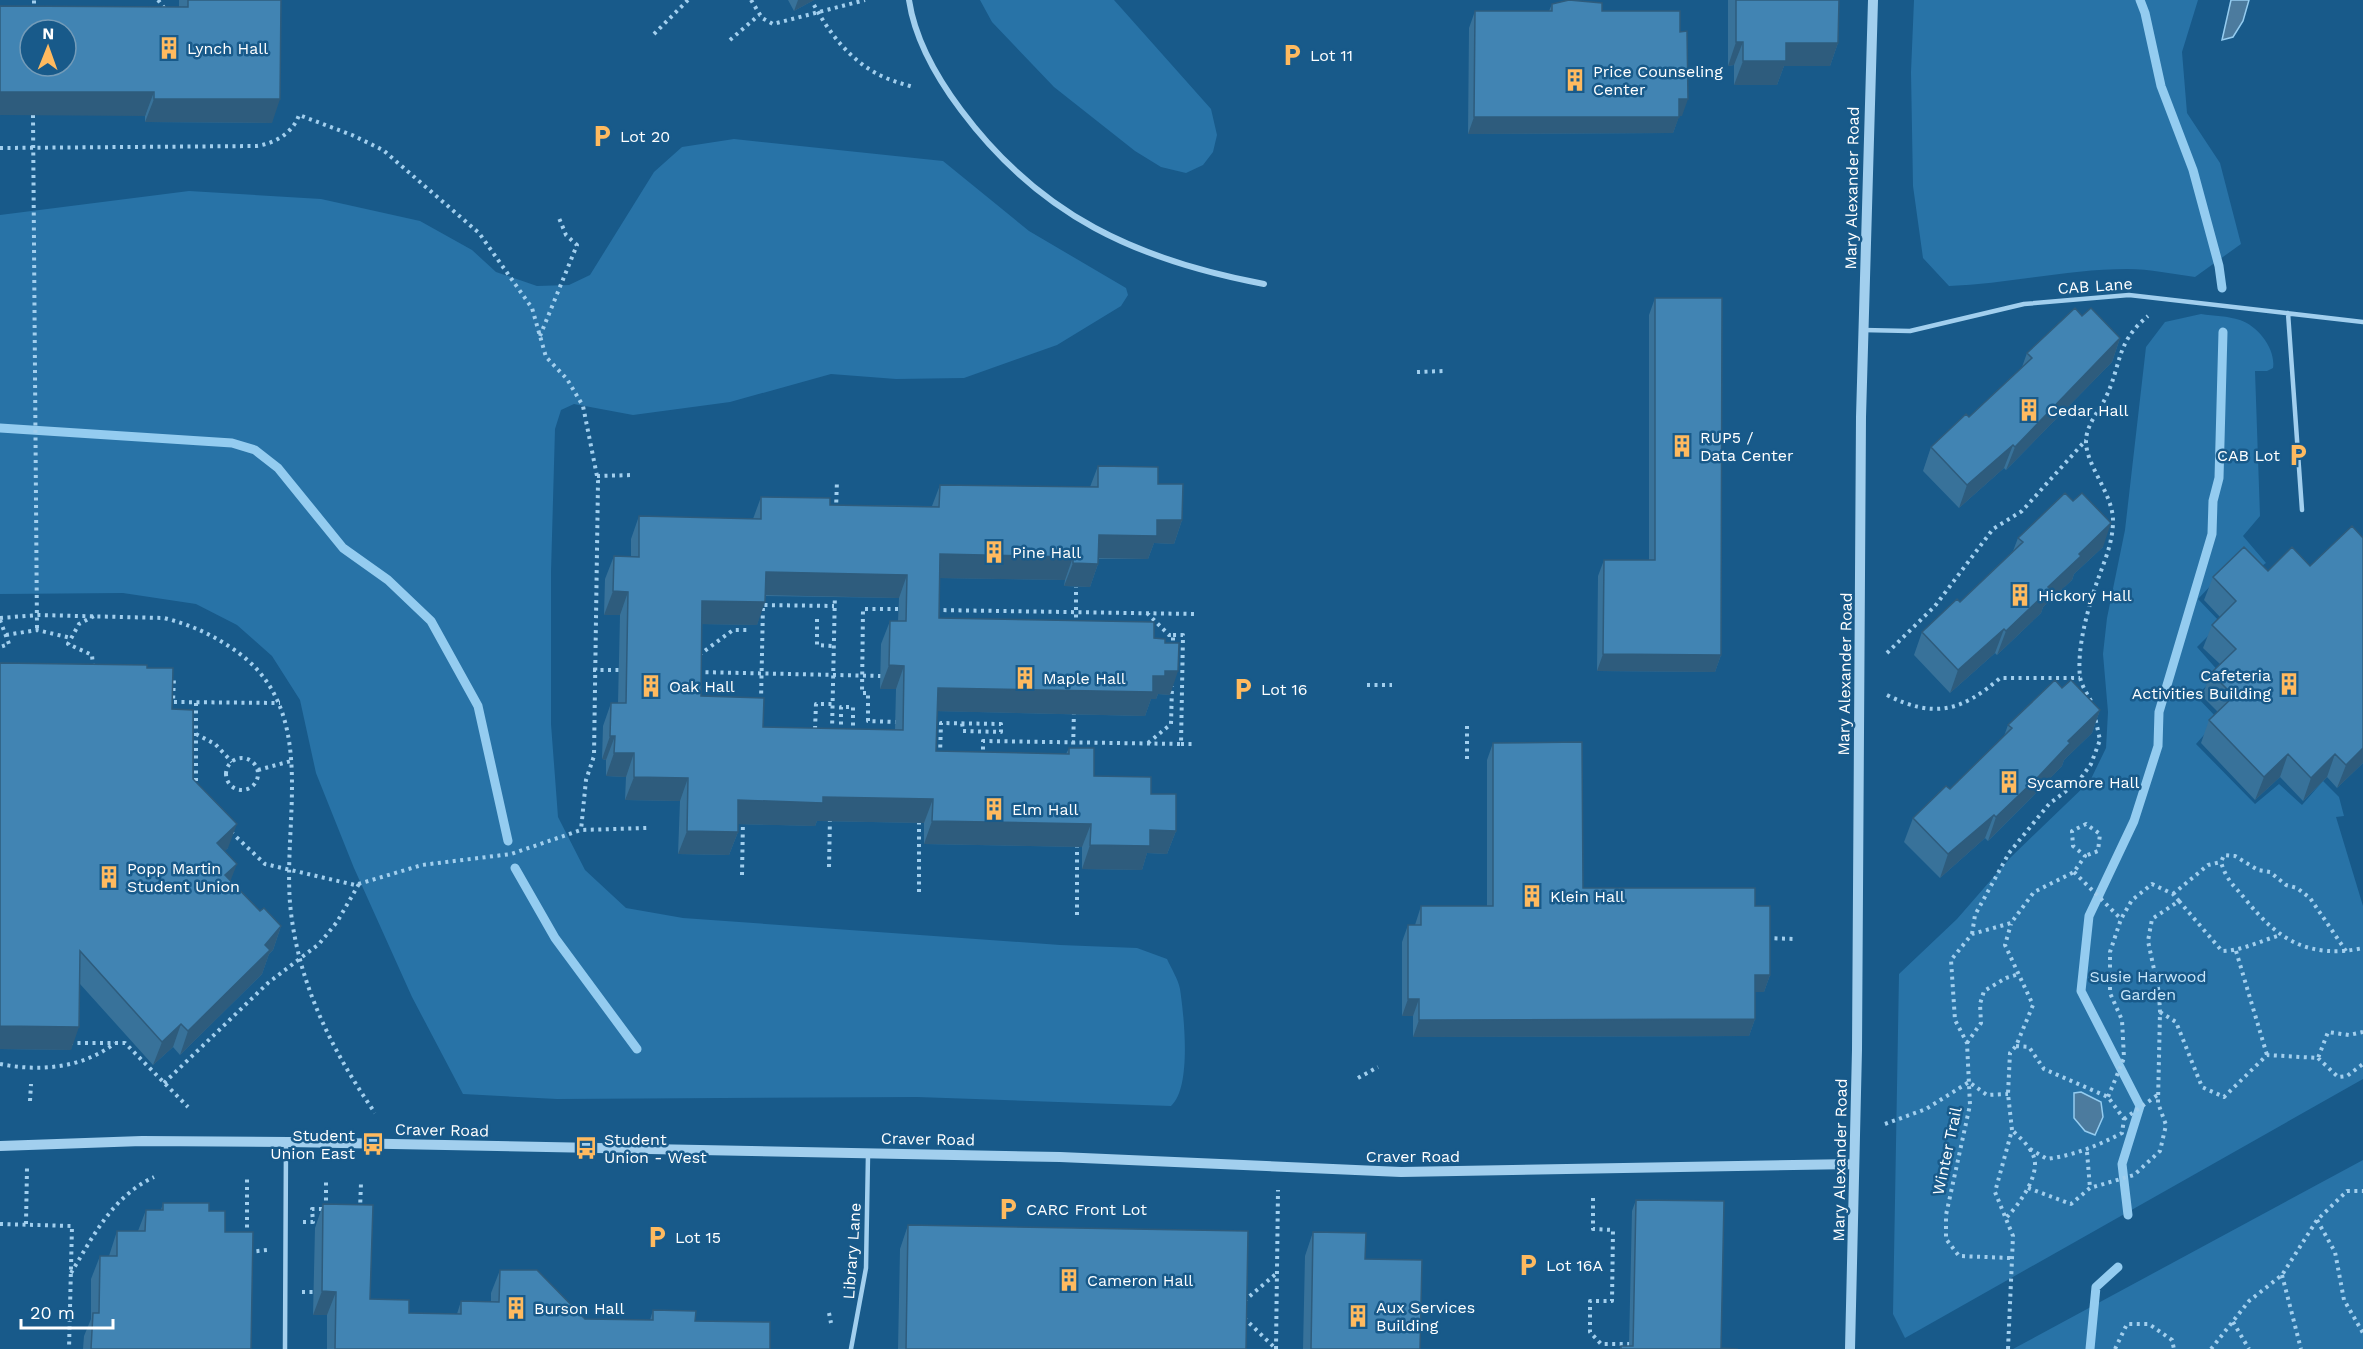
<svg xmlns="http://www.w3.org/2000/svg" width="2363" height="1349" font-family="'Work Sans',sans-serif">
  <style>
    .green { fill: #2873a7 }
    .water { fill: #4c7b9e; stroke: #94ccf0; stroke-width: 1.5 }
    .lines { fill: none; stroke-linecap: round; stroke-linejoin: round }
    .stream { stroke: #94ccf0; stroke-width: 9 }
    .path { stroke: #a2cfee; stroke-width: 4; stroke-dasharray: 3 4.5; stroke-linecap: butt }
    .service { stroke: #a2cfee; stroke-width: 4.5 }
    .minor { stroke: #a2cfee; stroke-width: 6 }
    .tertiary { stroke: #a2cfee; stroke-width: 10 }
    .wall { fill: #38729a; fill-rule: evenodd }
    .shaded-wall { fill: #2e5c7d }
    .building { fill: #4184b3; stroke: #2e5c7d; stroke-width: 1.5; fill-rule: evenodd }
    .labels { text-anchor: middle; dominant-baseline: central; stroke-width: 5; stroke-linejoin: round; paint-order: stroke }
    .poi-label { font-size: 16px; fill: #fff; stroke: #185a8a; text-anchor: start }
    .street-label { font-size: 16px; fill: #fff; stroke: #185a8a }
    .park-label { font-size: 16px; fill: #c8e6fa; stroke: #185a8a }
  </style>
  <rect width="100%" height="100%" fill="#185a8a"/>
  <path class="green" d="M980 0H1114L1211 109 1217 135 1213 152 1203 165 1186 173 1161 167 1135 151 1054 87 992 22Z
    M1914 0H2198L2182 52 2187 113 2220 163 2241 244 2195 277C2173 274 2150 269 2127 269 2067 269 2008 284 1949 286L1923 258 1913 186 1911 72Z
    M734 139 943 161 1029 231 1126 288 1128 295 1121 306 1057 345 964 378 896 379 831 374 730 402 633 415 574 404 561 410 555 429 551 572V724L558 817 585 870 626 908 683 918 1060 945 1137 948 1167 959C1171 968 1178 979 1180 989 1184 1015 1192 1088 1171 1106L917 1097 557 1099 463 1094 412 997 354 868 316 773 300 700 272 656 237 625 196 604 123 593 0 594V215L189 191 321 199 420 221 472 250 496 272 537 286 569 285 590 275 654 172 682 147Z
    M2201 314C2214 316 2228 316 2240 320 2258 326 2276 349 2273 368L2267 371H2255L2260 516 2243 536 2266 563 2251 574 2234 561 2198 599 2221 623 2197 647 2220 673 2196 696 2218 719 2196 744 2255 804 2279 784 2302 805 2323 781 2339 797 2344 816 2336 817 2363 906V1079L1905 1338 1893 1314 1899 974 1957 919 2011 857 2090 781 2106 748 2108 712 2103 654 2107 618 2125 530 2146 347 2165 322Z
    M2363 1160V1349H2013Z"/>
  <path class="water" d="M2231 0H2249L2243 21 2233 37 2222 40Z
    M2081 1092 2101 1102 2103 1117 2095 1135 2085 1131 2074 1118V1093Z"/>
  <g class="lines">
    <path class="stream" d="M2140 0 2145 13 2161 86 2193 170 2219 266 2222 288
      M0 428 232 443 255 450 278 468 343 548 388 580 431 621 478 706 508 841
      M515 868 555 938 637 1049
      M2128 1215 2122 1164 2140 1106 2081 991 2089 916 2134 821 2158 746 2159 712 2212 534 2213 501 2219 478 2223 332
      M2090 1349 2096 1287 2118 1267"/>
    <path class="path" d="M158 0 165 9
      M751 0 762 18 773 24 865 0
      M814 5C831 36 853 64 886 78 895 82 904 84 913 87
      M34 11V0
      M654 34 688 0
      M730 40 759 15
      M33 115 37 630
      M0 148 256 146C274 144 293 133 299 115L352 135 383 150 479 233 532 308 546 357 567 379 583 406 598 481 594 756 586 780 581 830
      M540 336 577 245 566 235 559 218
      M1417 372 1445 371
      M597 476 634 475
      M836 510 837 480
      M936 610 1195 614
      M1147 613 1169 635H1173V646
      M0 618 38 615 164 618C188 624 209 633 230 647 324 707 280 822 291 913 300 987 333 1052 375 1113
      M817 619V645L833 646
      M0 620 9 644 0 647
      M1076 625V587
      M6 635 37 630 71 638
      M1887 653 1935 606 1993 529 2022 511 2086 440
      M699 655 733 630H748
      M93 667 92 655 68 644 79 624 94 616
      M593 670H624
      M698 672 881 676
      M169 678H174L173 702 280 703
      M1367 685H1392
      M1887 695C1934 719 1962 711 2000 678H2080
      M761 701 763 605 834 606
      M2091 701C2087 694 2081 684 2080 677 2077 650 2086 616 2094 591 2101 568 2113 546 2113 521 2113 493 2085 465 2086 440 2087 424 2099 411 2105 399 2122 365 2115 343 2148 316
      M196 703V786
      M898 722 868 721V693H862L863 609H902
      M815 729 816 704H832
      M832 731 835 592
      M841 732V707H853V733
      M196 734 215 744 232 762
      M1148 743 1171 724 1172 686
      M1181 744H1194
      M1073 752 1074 709
      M940 755 941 723 1001 724V732L963 731 962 723
      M983 757V741L1181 744 1183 635H1173
      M226 774a16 16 0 1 1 32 0a16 16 0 1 1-32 0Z
      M1467 759V725
      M258 770 291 761
      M231 832 265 864 355 885 422 865 511 854 581 830 647 828
      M829 867 830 817
      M2074 872 2120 918
      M742 875 743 820
      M919 892V819
      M2173 894 2208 865 2221 862
      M2179 901 2222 951C2242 951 2262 940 2281 935
      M1077 915V843
      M1972 934 1975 915 2009 853 2049 804 2078 782 2091 764 2100 740 2095 717
      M1767 938 1794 939
      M2236 951 2267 1055
      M2346 951 2310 898 2297 888 2286 885 2270 872 2258 870 2235 856 2224 855 2221 862C2227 882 2235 886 2246 900 2279 941 2310 959 2363 948
      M2160 1012 2176 1022 2202 1087 2224 1097 2267 1055 2318 1058 2328 1032 2349 1035 2363 1032
      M70 1043H125L188 1107
      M1967 1043 1981 1023 1980 1004 1984 991 2006 978 2019 974
      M2016 1046 2029 1047 2044 1069 2108 1097 2124 1119 2122 1133C2097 1146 2075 1155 2047 1159L2030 1149
      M2318 1058 2338 1077 2347 1076 2363 1064
      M0 1064C40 1072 83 1068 115 1043
      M1358 1078 1378 1067
      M164 1083 268 983 319 944 337 922 359 884
      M30 1101 31 1084
      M2124 1119 2159 1094
      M1885 1124 1926 1109 1969 1082 1987 1095 2008 1094
      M2087 1152 2090 1188
      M2028 1188 2071 1204 2090 1188 2134 1175 2160 1151 2166 1125 2158 1103 2160 1012 2159 993 2148 941 2152 919 2179 901 2173 894 2152 884 2132 900 2121 919 2110 952V993L2122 1020 2124 1058 2108 1097
      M1593 1198V1229L1613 1230 1612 1301H1590V1332L1601 1344H1632
      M326 1208V1180
      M360 1210 361 1183
      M2007 1217C2019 1204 2035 1182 2035 1164 2035 1150 2021 1139 2012 1130
      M2317 1220 2335 1252 2344 1300 2363 1333
      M303 1222H313L312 1209H327
      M0 1224 72 1226 69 1349
      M26 1224 27 1168
      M247 1235V1176
      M249 1252 267 1250
      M2010 1258 1959 1256 1946 1239V1215L1970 1105 1967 1043 1955 1020 1951 960 1972 934 2011 923 2034 892 2074 872 2085 856 2073 846 2072 831 2086 824 2100 834 2098 851 2085 856
      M71 1273C94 1235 112 1197 154 1177
      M2282 1275 2301 1349
      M302 1292H313
      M1244 1301 1277 1273
      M829 1313 831 1323
      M1244 1318 1275 1348
      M2233 1322 2249 1349
      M1276 1349 1278 1190
      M2008 1349 2013 1236 1995 1192 2012 1130 2008 1094 2010 1053 2016 1046 2033 1005 2005 945 2011 924
      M2115 1349 2127 1324H2149L2172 1340 2174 1349
      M2211 1349 2249 1301 2282 1275 2317 1220 2347 1191H2363"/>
    <path class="service" d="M2288 313 2302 510
      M1863 330 1910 331 2024 304 2129 295 2363 322
      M285 1349 286 1142
      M851 1349 866 1268 868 1155"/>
    <path class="minor" d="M909 0C915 40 937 78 961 110 1040 216 1137 260 1264 284"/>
    <path class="tertiary" d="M0 1146 142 1141 289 1142 1060 1157 1401 1172 1854 1164
      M1850 1349 1857 1050 1861 417 1873 0"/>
  </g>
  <path class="wall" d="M179 0H281L272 123 145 122V116L179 7Z
    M788 0H814L794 11Z
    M1728 0H1839L1838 43 1830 66H1784L1777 85H1734V65L1728 66Z
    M1552 4 1602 11 1682 116H1679L1673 133 1468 134 1469 28 1475 11H1549Z
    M1655 298 1721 655 1715 672 1597 671 1598 576 1604 560H1649V315Z
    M2082 316 2120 338 2112 362 2006 470 2004 468 1959 508 1923 471 1931 447 1969 417 2022 367 2027 353Z
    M1098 466 1158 484 1182 520 1174 544 1154 543 1148 559H1098V564L1090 587 1064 586 1065 580 940 578 939 618 1154 638 1170 695 1158 694 1156 699H1151L1145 716 937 711 936 751 1066 754 1069 748 1094 776 1151 794 1176 831 1167 854 1147 853 1142 870 1082 869V847L924 844V823L817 821 815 826 738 824V832L729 855 678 854 680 801 625 800 626 777 606 776V760L602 759 603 726 611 703H618L620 615H604L605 579 614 556 631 557V539L639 516 753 519 761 497 830 505 932 506 940 485 1090 487ZM765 596 899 598 898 621H890L881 644 880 689H896L895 730 763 727 701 696 702 624 757 625Z
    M2018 538 2103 547 2074 574 2072 580 2043 607 2041 613 1997 655 1995 653 1950 693 1914 655 1922 632 1960 602 2013 551Z
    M2244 547 2363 763 2337 788 2327 777 2303 801 2280 777 2255 800 2201 743 2209 720 2218 712 2202 696 2211 673 2220 664 2203 648 2212 625 2220 617 2204 600 2213 577Z
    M147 668 172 709 193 779 228 848 224 851 231 881 260 911 281 926 273 950 269 954 262 974 180 1055 173 1047 153 1065 80 984 71 1050 0 1049Z
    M2062 688 2100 710 2092 733 2064 760 2062 766 2030 799 1988 841 1985 838 1940 878 1904 842 1913 818 1950 789 2004 736 2008 725Z
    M1493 743 1583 888 1755 906 1770 975 1764 992H1755V1019L1749 1036 1413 1037V1016H1402V942L1408 925H1415L1421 906H1487V760Z
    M1636 1200 1721 1348 1738 1349H1620L1621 1346H1629L1632 1211Z
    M163 1203 209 1211 225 1232 251 1349H83L84 1336 91 1319V1279L100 1256H109L117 1231H138L146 1210H161Z
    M323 1204 370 1299 409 1313 457 1314 461 1301 491 1302V1293L500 1270 585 1319 650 1320 653 1310 695 1321 770 1349H327V1315H313L315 1228Z
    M908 1225 1246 1349H898L900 1249Z
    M1313 1232 1365 1259 1420 1349H1303L1305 1256Z"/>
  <path class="shaded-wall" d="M798 0H814L794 11Z
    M1736 42H1743L1734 65 1728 66Z
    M1786 43H1838L1830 66H1784L1777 85H1734L1743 61Z
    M0 92H154L145 116 0 115Z
    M154 99H280L272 123 145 122Z
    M1679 99H1688L1682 116H1672Z
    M1474 117H1679L1673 133 1468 134Z
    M2120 338 2112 362 2006 470 2015 447Z
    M2013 445 2004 468 1959 508 1967 485Z
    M1157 520H1182L1174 544 1154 543 1148 559 1091 558 1099 535Z
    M2111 523 2103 547 2074 574 2072 580 2043 607 2041 613 1997 655 2006 631 2079 554Z
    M940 554 1073 557 1065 580 932 578Z
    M1073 563 1098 564 1090 587 1064 586Z
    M766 572 907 575 899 598 757 595Z
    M613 591 628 592 620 615H604Z
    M702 601 765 602 757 625 694 624Z
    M2004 629 1995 653 1950 693 1958 670Z
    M1603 654 1721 655 1715 672 1597 671Z
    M889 665 904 666 896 689H880Z
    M1165 671H1178L1170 695 1158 694 1156 699H1151L1145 716 929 711 938 688 1153 676Z
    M2100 710 2092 733 2064 760 2062 766 2030 799 1988 841 1996 817 2068 741Z
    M610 736H615L606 760 602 759Z
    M2363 748V763L2337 788 2346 765Z
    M614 753H634L626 777 606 776Z
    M2288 754 2280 777 2255 800 2264 777Z
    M2335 754 2327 777 2303 801 2311 778Z
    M634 777 688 778 680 801 625 800Z
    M823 797 933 799 924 823 817 821 815 826 730 824 738 800Z
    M1994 815 1985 838 1940 878 1948 854Z
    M932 821 1091 824 1082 847 924 844Z
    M237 824 228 848 208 867 217 843Z
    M1150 830 1176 831 1167 854 1147 853 1142 870 1082 869 1090 845Z
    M687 831 738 832 729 855 678 854Z
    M237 864 228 887 225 875Z
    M281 926 273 950 269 954 262 974 180 1055 188 1031Z
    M1755 975H1770L1764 992H1749Z
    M1408 999H1419L1413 1016H1402Z
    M1755 1019 1749 1036 1413 1037 1419 1020Z
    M181 1024 173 1047 153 1065 162 1042Z
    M0 1026 79 1027 71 1050 0 1049Z
    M322 1291 336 1292 327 1315H313Z"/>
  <path class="building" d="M188 0H281L280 99H154V92H0V6L188 7ZM30 30H66V66H30Z
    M1569 0 1602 3V11H1680V32L1687 31 1688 99H1679V117H1474L1475 11H1552V4Z
    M1736 0H1839L1838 43H1786V61H1743V42H1736Z
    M1655 298H1722L1721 655 1603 654 1604 560H1655Z
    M2075 308 2082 316 2091 308 2120 338 2015 447 2013 445 1967 485 1931 447 1966 414 1969 417 2032 358 2027 353Z
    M1098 466 1158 467V484H1183L1182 520H1157V536L1099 535 1098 564 1073 563V557L940 554 939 618 1154 622V638L1165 639V643H1179L1178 671H1165V676H1153V692L938 688 936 751 1069 754V748H1094V776L1151 777V794H1176V831L1150 830V846L1090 845 1091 824 932 821 933 799 823 797V803L738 800V832L687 831 688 778 634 777V753H614L615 736H610L611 703H626L628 592 613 591 614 556 639 557V516L761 519V497L830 498V505L939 507 940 485 1098 487ZM766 572 907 575 906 621H890L889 665 904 666 903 730 763 727 764 698 701 696 702 601 765 602Z
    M2065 493 2073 501 2082 493 2111 523 2079 554 2081 556 2048 587 2050 589 2006 631 2004 629 1958 670 1922 632 1957 599 1960 602 2023 542 2018 538Z
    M2352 526 2363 538V748L2346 765 2335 754 2311 778 2288 754 2264 777 2209 720 2234 696 2211 673 2236 649 2212 625 2236 601 2213 577 2244 547 2268 571 2292 547 2310 566Z
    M0 663 147 665V668H173L172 709 193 710V779L237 824 217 843 237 864 225 875 260 911 264 908 281 926 265 945 270 950 188 1031 181 1024 162 1042 80 951 79 1027 0 1026Z
    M2055 680 2062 688 2071 680 2100 710 2068 741 2070 743 2039 776 1996 817 1994 815 1948 854 1913 818 1946 786 1950 789 2012 728 2008 725Z
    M1582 742 1583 888H1755V906H1770V975H1755V1019L1419 1020V999H1408V925H1421V906H1493V743Z
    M1636 1200 1724 1201 1721 1348 1738 1349H1621V1346H1633Z
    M163 1203H209V1211H225V1232H253L251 1349H91L93 1313H99L100 1256H117V1231H145L146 1210H163Z
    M323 1204 373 1205 370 1299 409 1300V1313L461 1314V1301L499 1302 500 1270H537L585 1319 653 1320V1310L696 1311 695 1321 770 1322V1349H335L336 1292 322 1291Z
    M908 1225 1248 1231 1246 1349H906Z
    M1313 1232 1366 1233 1365 1259 1422 1260 1420 1349H1311Z"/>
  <defs>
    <g id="building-bare" transform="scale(1.8)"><path d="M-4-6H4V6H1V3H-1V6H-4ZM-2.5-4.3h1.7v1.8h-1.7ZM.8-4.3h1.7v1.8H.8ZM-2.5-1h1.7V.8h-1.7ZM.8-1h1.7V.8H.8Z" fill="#ffba5f" stroke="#185a8a" stroke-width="2.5" paint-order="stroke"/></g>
    <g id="parking-bare" transform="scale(1.8)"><path d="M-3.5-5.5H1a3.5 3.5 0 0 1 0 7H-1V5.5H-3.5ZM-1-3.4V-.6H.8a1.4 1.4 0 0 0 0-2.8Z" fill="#ffba5f" stroke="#185a8a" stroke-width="2.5" paint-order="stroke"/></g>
    <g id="bus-bare" transform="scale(1.8)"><path d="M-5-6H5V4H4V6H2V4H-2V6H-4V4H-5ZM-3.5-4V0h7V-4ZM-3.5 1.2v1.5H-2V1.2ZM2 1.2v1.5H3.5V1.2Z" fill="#ffba5f" stroke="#185a8a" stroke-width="2.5" paint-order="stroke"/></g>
  </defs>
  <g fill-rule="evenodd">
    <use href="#building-bare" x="169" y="48"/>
    <use href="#parking-bare" x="1292" y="55"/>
    <use href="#building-bare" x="1575" y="80"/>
    <use href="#parking-bare" x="602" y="136"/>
    <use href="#building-bare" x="2029" y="410"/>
    <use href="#building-bare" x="1682" y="446"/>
    <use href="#parking-bare" x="2298" y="455"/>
    <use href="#building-bare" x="994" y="552"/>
    <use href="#building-bare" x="2020" y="595"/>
    <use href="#building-bare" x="1025" y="678"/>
    <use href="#building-bare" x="2289" y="684"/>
    <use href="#building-bare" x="651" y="686"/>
    <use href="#parking-bare" x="1243" y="689"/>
    <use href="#building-bare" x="2009" y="782"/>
    <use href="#building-bare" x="994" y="809"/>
    <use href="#building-bare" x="109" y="877"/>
    <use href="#building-bare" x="1532" y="896"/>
    <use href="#bus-bare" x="373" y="1144"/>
    <use href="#bus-bare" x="586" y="1148"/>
    <use href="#parking-bare" x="1008" y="1209"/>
    <use href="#parking-bare" x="657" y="1237"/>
    <use href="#parking-bare" x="1528" y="1265"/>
    <use href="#building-bare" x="1069" y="1280"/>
    <use href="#building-bare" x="516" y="1308"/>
    <use href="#building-bare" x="1358" y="1316"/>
  </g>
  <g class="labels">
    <g class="poi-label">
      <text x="187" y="48">Lynch Hall</text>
      <text x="1310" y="55">Lot 11</text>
      <text x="1593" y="71">Price Counseling<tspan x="1593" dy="18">Center</tspan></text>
      <text x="620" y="136">Lot 20</text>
      <text x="2047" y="410">Cedar Hall</text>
      <text x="1700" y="437">RUP5 /<tspan x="1700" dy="18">Data Center</tspan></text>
      <text x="2280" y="455" text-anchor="end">CAB Lot</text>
      <text x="1012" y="552">Pine Hall</text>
      <text x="2038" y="595">Hickory Hall</text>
      <text x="2271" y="675" text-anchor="end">Cafeteria<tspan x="2271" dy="18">Activities Building</tspan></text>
      <text x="1043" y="678">Maple Hall</text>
      <text x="669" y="686">Oak Hall</text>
      <text x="1261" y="689">Lot 16</text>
      <text x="2027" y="782">Sycamore Hall</text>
      <text x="1012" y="809">Elm Hall</text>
      <text x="127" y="868">Popp Martin<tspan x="127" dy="18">Student Union</tspan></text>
      <text x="1550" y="896">Klein Hall</text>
      <text x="355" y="1135" text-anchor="end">Student<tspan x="355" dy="18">Union East</tspan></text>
      <text x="604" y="1139">Student<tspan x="604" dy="18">Union - West</tspan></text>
      <text x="1026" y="1209">CARC Front Lot</text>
      <text x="675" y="1237">Lot 15</text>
      <text x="1546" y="1265">Lot 16A</text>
      <text x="1087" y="1280">Cameron Hall</text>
      <text x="1376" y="1307">Aux Services<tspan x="1376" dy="18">Building</tspan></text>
      <text x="534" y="1308">Burson Hall</text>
    </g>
    <g class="street-label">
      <text transform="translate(1852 188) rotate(-89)">Mary Alexander Road</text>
      <text transform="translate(2095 286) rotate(-4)">CAB Lane</text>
      <text transform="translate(1845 674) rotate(-89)">Mary Alexander Road</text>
      <text transform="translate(442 1130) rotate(1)">Craver Road</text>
      <text transform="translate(928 1139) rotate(1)">Craver Road</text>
      <text transform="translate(1947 1151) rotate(-78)">Winter Trail</text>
      <text x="1413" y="1156">Craver Road</text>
      <text transform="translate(1840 1160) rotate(-89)">Mary Alexander Road</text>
      <text transform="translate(852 1251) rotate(-86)">Library Lane</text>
    </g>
    <g class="park-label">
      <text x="2148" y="976">Susie Harwood<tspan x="2148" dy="18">Garden</tspan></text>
    </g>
  </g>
  <g transform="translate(48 48) rotate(1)"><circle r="28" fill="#185a8a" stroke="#749cb9" stroke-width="1.5"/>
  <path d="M0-4.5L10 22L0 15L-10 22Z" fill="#ffba5f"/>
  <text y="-9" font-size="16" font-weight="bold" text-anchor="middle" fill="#ffffff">N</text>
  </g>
  <path d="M21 1319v9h92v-9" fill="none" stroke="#ffffff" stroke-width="3"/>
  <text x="30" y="1319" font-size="18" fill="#ffffff" stroke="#185a8a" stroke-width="4.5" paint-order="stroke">20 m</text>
</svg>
